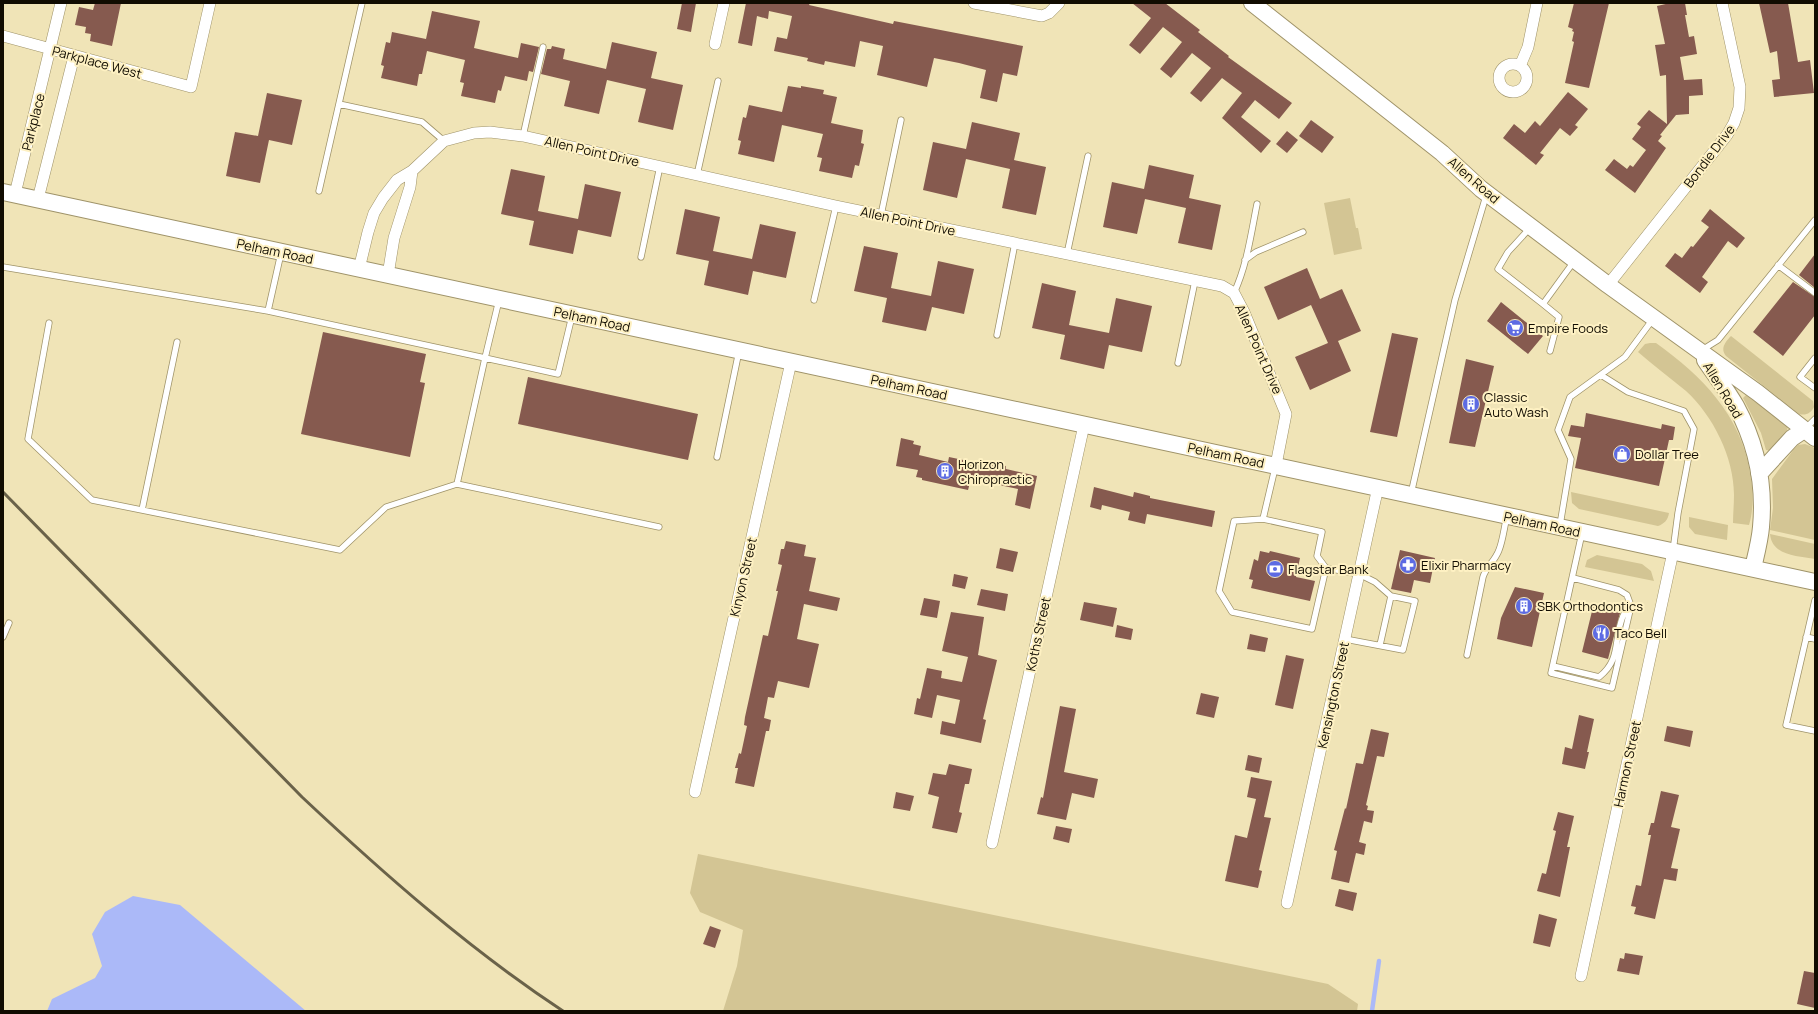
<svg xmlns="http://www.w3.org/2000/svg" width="1818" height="1014" font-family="Manrope,sans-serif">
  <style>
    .green { fill: #d3c594 }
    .water { fill: #abb9f8 }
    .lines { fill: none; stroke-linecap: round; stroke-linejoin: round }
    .stream { stroke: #abb9f8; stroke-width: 4.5 }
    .building { fill: #865a4f }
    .service-casing { stroke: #9f9369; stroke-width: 7 }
    .minor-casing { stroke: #9f9369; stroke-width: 12 }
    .secondary-casing { stroke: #9f9369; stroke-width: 18 }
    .service { stroke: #fff; stroke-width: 5.5 }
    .minor { stroke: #fff; stroke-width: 11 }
    .secondary { stroke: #fff; stroke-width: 16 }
    .rail { stroke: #6a6249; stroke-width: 3 }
    .labels { text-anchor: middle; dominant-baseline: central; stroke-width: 4; stroke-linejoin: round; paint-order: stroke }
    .street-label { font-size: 13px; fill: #110c01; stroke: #fef1c3 }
    .poi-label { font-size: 13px; fill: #110c01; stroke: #fef1c3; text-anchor: start }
  </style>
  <rect width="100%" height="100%" fill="#f0e4b7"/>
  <path class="green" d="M1350 198 1356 228H1358L1362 249 1334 255 1324 203Z
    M1731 336 1813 401 1814 407C1811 413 1806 416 1799 414L1726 356C1720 349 1725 342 1731 336Z
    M1650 343H1656C1702 376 1741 415 1750 473 1753 490 1754 509 1749 525L1733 523C1733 514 1734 504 1734 495 1734 457 1713 416 1686 391 1670 378 1653 365 1638 352L1645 344Z
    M1746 395 1788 426 1787 431 1771 451 1766 450 1761 433 1743 398Z
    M1805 444 1815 448V540L1770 530 1773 508 1772 479 1794 449 1798 445Z
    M1571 492 1669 513C1668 520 1664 524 1658 526L1579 509 1572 503Z
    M1689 517 1728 525 1727 540 1695 534 1689 527Z
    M1770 534 1815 544V559C1798 556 1772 556 1770 534Z
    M1597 555 1642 564 1651 571 1654 581 1585 567 1587 560Z
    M698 854 1328 984 1358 1004 1357 1011H723L737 966 743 930 700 912 690 893Z"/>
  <path class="water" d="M133 896 180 905 306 1011H47L52 999 95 978 102 966 92 934 105 912Z"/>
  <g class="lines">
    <path class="stream" d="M1372 1011 1379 961"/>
  </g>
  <path class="building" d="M95 3H121L112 46 90 41 91 34 85 33 86 27 75 25 79 7 93 10Z
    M682 3H696L691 32 677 29Z
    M746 3H810L809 5 893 24 894 21 1023 46 1017 76 1003 73 997 102 980 98 986 70 959 63 934 58 927 87 877 75 883 46 860 41 855 67 825 61 824 65 807 61 808 58 774 51 777 37 787 39 792 16 769 11 768 19 757 16 752 46 738 43Z
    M1132 3H1165L1200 30 1198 32 1229 56 1228 57 1292 103 1279 119 1255 100 1241 117 1271 141 1261 153 1222 118 1242 93 1222 78 1201 102 1190 93 1211 68 1192 53 1171 78 1160 69 1182 42 1163 27 1140 54 1129 45 1151 18Z
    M1574 3H1609L1589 88 1565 83 1574 42 1572 41 1574 32 1572 31 1573 29 1568 27Z
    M1670 3H1685L1687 15H1685L1689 37 1694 36 1697 54 1680 57 1684 80 1702 79 1703 95 1689 96V114L1676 115 1660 135 1662 136 1658 141 1666 148 1635 193 1605 170 1614 159 1627 169 1630 165 1633 167 1646 150 1632 139 1641 127 1637 124 1649 110 1667 124 1666 75 1660 76 1655 45 1665 44 1657 6Z
    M1759 3H1788L1798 62 1810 60 1814 93 1774 97 1772 80 1780 79 1777 51 1770 53Z
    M432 11 480 21 474 48 518 58 521 43 539 47 533 72 529 71 527 81 505 76 501 91 498 90 495 103 461 96 464 83 460 82 465 60 427 51 422 74H419L417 86 381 78 384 66 381 65 386 42 390 43 392 32 426 39Z
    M612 42 657 52 651 78 683 85 673 130 638 122 646 89 607 80 599 114 564 106 570 81 541 74 547 49H551L552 46 565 49 563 59 606 69Z
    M788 86 801 88V86L824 90 823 94 837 97 831 123 863 130 861 143 864 144 859 166 855 165 852 178 819 171 822 158 817 157 823 134 782 125 774 162 738 154 741 141 738 140 743 117 746 118 749 105 782 112Z
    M1568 92 1588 109 1575 125 1578 127 1570 136 1560 128 1540 153 1544 155 1536 165 1503 138 1514 124 1525 133 1535 121 1540 126Z
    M267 93 302 100 292 145 269 140 260 183 226 176 235 132 258 136Z
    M1311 120 1334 137 1322 153 1299 136Z
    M972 122 1020 133 1014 160 1046 167 1036 215 1002 208 1010 169 966 159 957 198 923 190 933 142 966 149Z
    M1287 131 1298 140 1287 153 1276 144Z
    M1149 165 1194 175 1189 198 1221 205 1212 250 1178 243 1186 208 1145 199 1137 234 1103 227 1112 182 1144 189Z
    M511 169 545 176 538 211 578 219 585 184 621 192 611 237 578 230 573 254 529 245 534 221 501 214Z
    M685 209 720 217 713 251 752 259 760 224 796 232 786 278 753 271 748 295 704 285 709 261 676 254Z
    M1710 209 1745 238 1737 248 1728 241 1702 277 1708 282 1700 293 1665 266 1675 253 1682 258 1691 246 1693 247 1709 227 1701 221Z
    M864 246 898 253 891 288 931 296 938 261 974 269 964 314 932 307 926 331 882 322 887 298 854 291Z
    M1815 254V288L1799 275Z
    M1307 268 1320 299 1342 289 1361 331 1338 341 1351 371 1310 390 1295 357 1328 343 1311 305 1278 320 1264 287Z
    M1793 282 1815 297V315L1783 356 1753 332Z
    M1042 283 1076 291 1069 325 1109 333 1116 298 1152 306 1142 352 1109 345 1104 369 1060 359 1065 335 1032 328Z
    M1501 302 1543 336 1528 354 1487 321Z
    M323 332 426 354 420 382 425 383 410 457 301 434Z
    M1392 333 1418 338 1397 437 1370 432Z
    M1466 359 1494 366 1475 447 1449 443Z
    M528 377 698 414 688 460 518 424Z
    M1586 413 1661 429 1662 424 1675 427 1673 440H1669L1659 486 1575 468 1581 438 1568 436 1571 425 1584 427Z
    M901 438 914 441 913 444 921 446 919 455 948 462 949 457 992 466 993 463 1006 466V469L1037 476 1030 509 1015 505 1018 489 971 479 968 490 922 480V478L916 477 918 470 896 466Z
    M1094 487 1133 497 1134 492 1150 496V498L1215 511 1212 527 1147 514 1145 524 1128 520 1130 512 1102 505 1101 510 1090 507Z
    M786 541 806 545 804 556 816 558 809 591 840 598 837 611 804 604 797 639 819 644 809 688 778 681 774 698 768 697 764 718 771 720 769 731H766L754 787 735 783 738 768H735L739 753 741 754 747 726 744 725 745 717 763 635 768 636 778 591H776L782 565 778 564 781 549H784Z
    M1000 548 1018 552 1013 572 996 568Z
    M1400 550 1435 558 1430 583 1414 580 1411 593 1391 589Z
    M1260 551 1269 553 1270 551 1300 558 1296 577 1315 581 1310 601 1251 588 1253 580 1249 579 1254 559 1258 561Z
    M954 574 968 577 965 589 952 586Z
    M1515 587 1544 593 1532 647 1497 639 1501 618Z
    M981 589 1008 594 1005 611 977 605Z
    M924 598 940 601 937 618 920 615Z
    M1084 602 1117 608 1113 627 1080 620Z
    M1593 607 1620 613 1608 659 1582 652Z
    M951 612 984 617 978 655 997 660 983 719 986 720 981 743 940 734 942 721 955 724 960 700 937 695 932 718 914 714 917 698 920 699 927 668 942 671 941 678 962 682 968 657 942 651Z
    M1117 625 1133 629 1131 640 1115 637Z
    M1250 634 1268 638 1265 652 1247 649Z
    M1286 655 1304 659 1293 709 1275 705Z
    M1201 693 1219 697 1214 718 1196 714Z
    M1060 706 1076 709 1064 772 1098 779 1094 798 1072 793 1066 820 1037 814 1041 797 1043 798Z
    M1579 715 1594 719 1587 752H1589L1585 769 1562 764 1565 747 1572 749Z
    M1667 726 1693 731 1690 747 1664 741Z
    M1371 729 1389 733 1384 757 1377 756 1366 805 1368 806 1367 810 1374 811 1372 823 1364 821 1359 842 1366 844 1364 855 1356 853 1349 883 1331 879 1337 851 1334 850 1345 808 1346 809 1356 763 1363 764Z
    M1248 755 1262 758 1259 773 1245 770Z
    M949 764 972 769 969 784H965L959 812 962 813 957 833 932 828 939 797 928 794 933 773 946 775Z
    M1251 777 1272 781 1264 817 1271 818 1259 870 1262 871 1258 888 1225 881 1235 835 1247 838 1256 799 1247 797Z
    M1661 791 1679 795 1671 827 1680 829 1671 868 1678 869 1676 881 1664 879 1655 919 1634 914 1636 907 1631 906 1636 885 1641 886 1651 835H1648L1651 823H1654Z
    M896 792 914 796 910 811 893 808Z
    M1558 812 1574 816 1567 847H1570L1560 897 1537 891 1542 873 1546 874 1556 831 1553 830Z
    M1056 826 1072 829 1069 843 1053 839Z
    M1339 889 1357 893 1353 911 1335 906Z
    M1539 914 1557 919 1550 947 1533 943Z
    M710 926 721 930 715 948 703 944Z
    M1625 953 1643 956 1639 975 1617 971 1620 958 1624 959Z
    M1804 971 1815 973V1008L1797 1004Z"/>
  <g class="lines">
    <g class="service-casing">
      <path id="service" d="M339 104 422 122 444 141
        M523 136 543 47
        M697 175 718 81
        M319 191 362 3
        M881 215 901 120
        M1530 228 1508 252 1498 269 1543 304 1575 260
        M281 253 268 311 485 358 499 300
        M1067 254 1088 156
        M641 257 660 166
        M1245 260 1256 252 1303 232
        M1778 265 1815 293
        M3 267 268 311
        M1234 293C1247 265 1251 234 1257 204
        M814 300 836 206
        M1543 304 1559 317 1550 351
        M49 323 28 439 92 500 340 550 386 507 457 484 485 358 558 374 572 316
        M997 335 1015 243
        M1702 350 1718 340 1815 220
        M1815 358 1800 377 1815 388
        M1178 363 1195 281
        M1601 375 1628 392 1684 411 1694 429 1678 513 1673 551
        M1806 428 1815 419
        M717 457 739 351
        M1275 468 1263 519 1322 532 1317 556 1326 568 1359 574 1375 582 1391 596 1415 601 1403 650 1345 639
        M457 484 659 527
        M1411 494 1455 300 1486 196
        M142 510 177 342
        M1263 519 1234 521 1219 591 1232 612 1312 629 1326 568
        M1560 525 1571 459 1558 430 1570 397 1625 357 1653 319
        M1573 578 1619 590 1627 595 1631 606 1612 688 1551 673 1582 533
        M1815 600 1786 725 1815 731
        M3 637 9 623
        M1806 637 1815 639
        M1380 645 1391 596
        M1467 655 1483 577C1486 567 1495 561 1499 550 1503 540 1504 528 1507 516
        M1553 666 1599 677C1622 659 1613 639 1623 616 1624 613 1628 609 1631 607"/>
    </g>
    <g class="minor-casing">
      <path id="minor" d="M974 3 1042 16 1049 13 1059 3
        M3 36 191 87 210 3
        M715 44 724 3
        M1499 78a14 14 0 1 1 28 0a14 14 0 1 1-28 0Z
        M1520 66 1528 47 1537 3
        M15 194 61 3
        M38 199 74 56
        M359 269 368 232 374 213 383 198 397 180 412 171 444 141 474 133 490 132 523 136 836 206 1222 286 1234 293 1244 312 1286 414 1276 465
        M388 275 394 238 410 187 412 171
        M1608 285 1727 135 1734 123 1739 108 1740 87 1722 3
        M695 792 791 362
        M992 843 1084 425
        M1287 903 1378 487
        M1581 976 1673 552"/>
    </g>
    <g class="secondary-casing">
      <path id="secondary" d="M1252 3 1442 153 1481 189 1608 285 1758 393 1815 438
        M3 192 1815 582
        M1705 360C1715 375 1727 390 1736 406 1756 443 1765 484 1761 527 1760 540 1756 555 1753 568
        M1759 474 1792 438 1804 430"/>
    </g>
    <use href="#service" class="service"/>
    <use href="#minor" class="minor"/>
    <use href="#secondary" class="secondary"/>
    <path class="rail" d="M3 492 302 797C384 874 469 949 563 1011"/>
  </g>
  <defs>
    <g id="supermarket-disc" transform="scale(0.9)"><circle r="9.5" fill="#5d6be3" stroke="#fef1c3"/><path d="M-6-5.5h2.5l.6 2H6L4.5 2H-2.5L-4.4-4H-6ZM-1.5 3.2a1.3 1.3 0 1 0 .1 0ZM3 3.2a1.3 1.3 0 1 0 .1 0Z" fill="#fff"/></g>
    <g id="building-disc" transform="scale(0.9)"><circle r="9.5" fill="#5d6be3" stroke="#fef1c3"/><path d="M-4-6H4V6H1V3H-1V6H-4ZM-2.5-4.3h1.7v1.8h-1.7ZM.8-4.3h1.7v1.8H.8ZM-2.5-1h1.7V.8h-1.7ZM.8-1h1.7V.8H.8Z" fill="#fff"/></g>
    <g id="shop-disc" transform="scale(0.9)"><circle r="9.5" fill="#5d6be3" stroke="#fef1c3"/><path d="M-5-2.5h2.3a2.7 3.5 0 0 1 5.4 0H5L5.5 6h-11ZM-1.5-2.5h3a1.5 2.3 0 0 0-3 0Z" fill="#fff"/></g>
    <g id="pharmacy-disc" transform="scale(0.9)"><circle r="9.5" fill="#5d6be3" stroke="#fef1c3"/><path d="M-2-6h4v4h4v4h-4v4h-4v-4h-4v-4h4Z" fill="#fff"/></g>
    <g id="bank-disc" transform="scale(0.9)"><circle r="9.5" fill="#5d6be3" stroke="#fef1c3"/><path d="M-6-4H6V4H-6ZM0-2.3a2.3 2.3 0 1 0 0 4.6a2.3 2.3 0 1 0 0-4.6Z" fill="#fff"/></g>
    <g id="restaurant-disc" transform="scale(0.9)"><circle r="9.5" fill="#5d6be3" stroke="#fef1c3"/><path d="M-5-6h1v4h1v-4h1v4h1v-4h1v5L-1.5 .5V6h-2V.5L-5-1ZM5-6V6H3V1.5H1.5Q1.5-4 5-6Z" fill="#fff"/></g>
  </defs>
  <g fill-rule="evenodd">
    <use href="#supermarket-disc" x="1515" y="328"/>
    <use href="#building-disc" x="1471" y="404"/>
    <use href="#shop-disc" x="1622" y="454"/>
    <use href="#building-disc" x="945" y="471"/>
    <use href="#pharmacy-disc" x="1408" y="565"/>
    <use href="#bank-disc" x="1275" y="569"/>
    <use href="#building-disc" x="1524" y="606"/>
    <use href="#restaurant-disc" x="1601" y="633"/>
  </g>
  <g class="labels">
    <g class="street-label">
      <text transform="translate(97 62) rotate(15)">Parkplace West</text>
      <text transform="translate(33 122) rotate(-76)">Parkplace</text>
      <text transform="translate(592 151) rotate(13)">Allen Point Drive</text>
      <text transform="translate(1709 156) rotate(-53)">Bondie Drive</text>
      <text transform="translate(1474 180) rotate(41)">Allen Road</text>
      <text transform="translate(908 221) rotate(12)">Allen Point Drive</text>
      <text transform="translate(275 251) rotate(12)">Pelham Road</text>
      <text transform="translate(592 319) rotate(12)">Pelham Road</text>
      <text transform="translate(1259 349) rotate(66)">Allen Point Drive</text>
      <text transform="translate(909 387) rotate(12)">Pelham Road</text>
      <text transform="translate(1723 390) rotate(59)">Allen Road</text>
      <text transform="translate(1226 455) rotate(12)">Pelham Road</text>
      <text transform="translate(1542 524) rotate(12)">Pelham Road</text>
      <text transform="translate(743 577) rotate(-77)">Kinyon Street</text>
      <text transform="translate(1038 634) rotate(-78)">Koths Street</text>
      <text transform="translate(1333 695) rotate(-78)">Kensington Street</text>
      <text transform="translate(1627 764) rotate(-78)">Harmon Street</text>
    </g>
    <g class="poi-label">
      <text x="1528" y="328">Empire Foods</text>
      <text x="1484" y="397">Classic<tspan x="1484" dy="15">Auto Wash</tspan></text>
      <text x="1635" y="454">Dollar Tree</text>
      <text x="958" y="464">Horizon<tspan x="958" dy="15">Chiropractic</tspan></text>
      <text x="1421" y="565">Elixir Pharmacy</text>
      <text x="1288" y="569">Flagstar Bank</text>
      <text x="1537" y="606">SBK Orthodontics</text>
      <text x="1614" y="633">Taco Bell</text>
    </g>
  </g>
  <rect width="1818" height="1014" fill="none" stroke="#110c01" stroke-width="8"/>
</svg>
